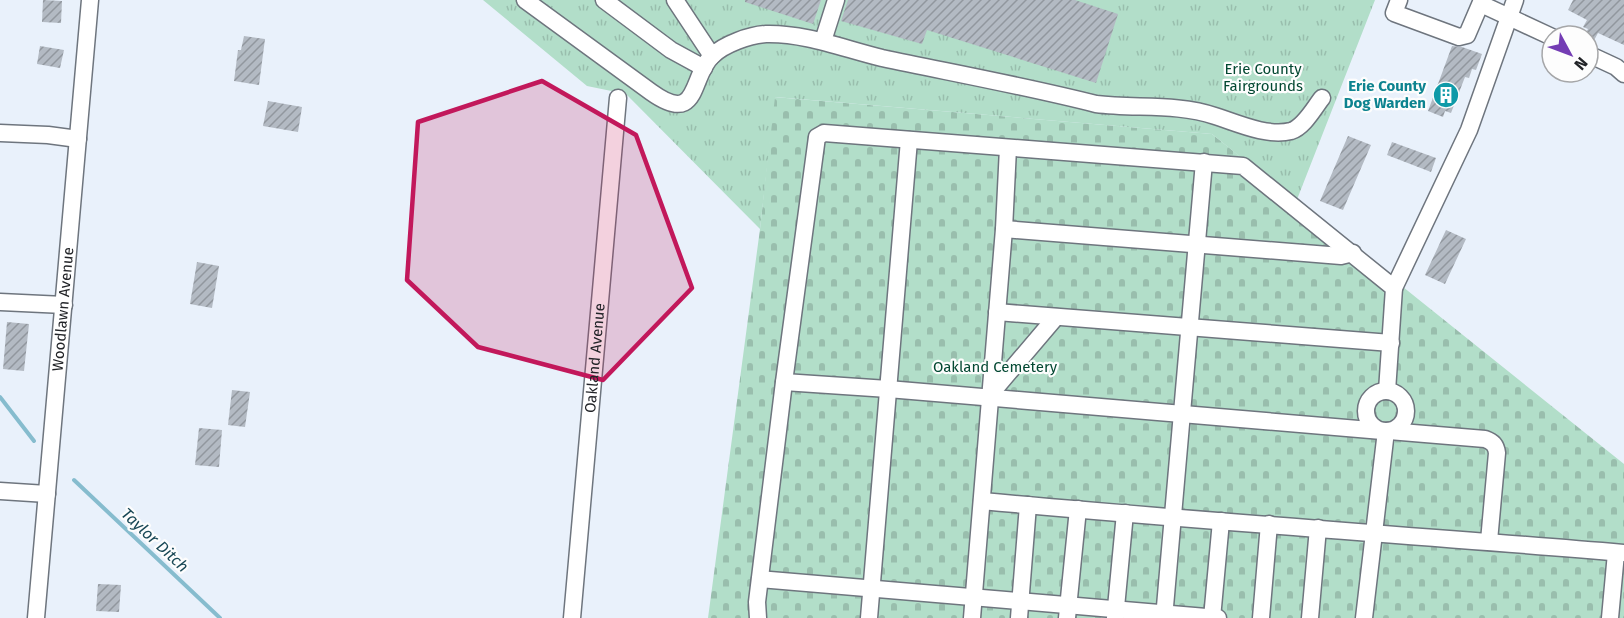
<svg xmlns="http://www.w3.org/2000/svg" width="1624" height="618" font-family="'Fira Sans',sans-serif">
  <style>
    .cemetery { fill: url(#cemetery-stones) }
    .park { fill: url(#park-tufts) }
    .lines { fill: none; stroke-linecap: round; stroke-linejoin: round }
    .stream { stroke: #86bcce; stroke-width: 4 }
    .building { fill: url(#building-hatch) }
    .minor-casing { stroke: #6e757e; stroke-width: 19 }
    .minor { stroke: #fff; stroke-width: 16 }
    .marked { fill: #c2185b; fill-opacity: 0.2; stroke: #c2185b; stroke-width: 4.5; stroke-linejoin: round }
    .labels { text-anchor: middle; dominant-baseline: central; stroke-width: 4.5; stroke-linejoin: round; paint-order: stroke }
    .park-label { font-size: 15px; fill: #034832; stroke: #fdfdfd }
    .culture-label { font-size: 15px; font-weight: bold; fill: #0d838f; stroke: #fdfdfd; text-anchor: end }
    .street-label { font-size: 15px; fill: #222428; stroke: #fdfdfd }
    .water-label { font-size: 16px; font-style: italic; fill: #194856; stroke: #fdfdfd }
  </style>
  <defs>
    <pattern id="cemetery-stones" width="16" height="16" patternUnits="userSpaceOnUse" patternTransform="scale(1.5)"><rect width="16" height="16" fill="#b2dec9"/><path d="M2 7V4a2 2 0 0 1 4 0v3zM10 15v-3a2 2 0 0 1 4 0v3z" fill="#99bead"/></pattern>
    <pattern id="park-tufts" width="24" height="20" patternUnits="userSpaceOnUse" patternTransform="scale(1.5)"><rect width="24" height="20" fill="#b2dec9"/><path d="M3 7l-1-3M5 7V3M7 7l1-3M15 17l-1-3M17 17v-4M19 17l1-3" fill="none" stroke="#99bead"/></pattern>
    <pattern id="building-hatch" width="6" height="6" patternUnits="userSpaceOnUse" patternTransform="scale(1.5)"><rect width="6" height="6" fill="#b3bac3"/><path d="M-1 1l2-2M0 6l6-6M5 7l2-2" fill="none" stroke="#91979e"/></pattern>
  </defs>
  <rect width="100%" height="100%" fill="#e9f1fb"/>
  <path class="cemetery" d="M774 97 1212 134 1624 464V618H708L760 229Z"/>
  <path class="park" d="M483 0H1375L1296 202 1212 134 775 97 760 229 626 94 587 86Z"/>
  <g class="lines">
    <path class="stream" d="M0 397 34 441
      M74 480 220 618"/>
  </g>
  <path class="building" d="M43 0 62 1 61 23 42 22Z
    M745 0H821L813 24 745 2Z
    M848 0H1075L1118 14 1096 83 927 30 922 44 841 21Z
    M1573 0H1624V45L1598 33 1592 44H1588V36H1584L1588 29 1583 27 1587 20 1568 10Z
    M244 36 265 39 259 85 234 81 238 50H241Z
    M40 46 64 50 60 68 37 64Z
    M1452 46 1462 47 1482 54 1476 70 1472 69 1469 78 1465 77 1451 113 1445 111 1443 117 1428 111Z
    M268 101 302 107 298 132 263 126Z
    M1348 136 1371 145 1343 210 1320 201Z
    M1392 142 1436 158 1431 172 1387 155Z
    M1446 230 1466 239 1445 284 1425 275Z
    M197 262 219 266 212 308 190 304Z
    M7 322 29 324 24 371 3 369Z
    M232 390 250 392 245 427 228 425Z
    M199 428 222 430 219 467 195 465Z
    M98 584 121 585 119 612 96 611Z"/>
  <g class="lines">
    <g class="minor-casing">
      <g id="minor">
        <path d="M525 0 651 92C700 127 690 76 712 56 724 44 750 35 766 34 806 33 844 49 882 58 953 73 1025 86 1096 104 1135 109 1177 103 1215 116 1237 123 1267 137 1291 131 1304 127 1314 108 1322 98"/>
        <path d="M604 0 671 50 704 68"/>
        <path d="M675 0 712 56"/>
        <path d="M1399 0 1394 13 1459 37 1467 35 1482 0"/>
        <path d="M1481 4 1552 37"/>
        <path d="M823 41 836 0"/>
        <path d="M1588 54 1616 67 1624 74"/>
        <path d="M0 133 48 135 78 139"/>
        <path d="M1004 229 1341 256 1353 253"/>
        <path d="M1394 288 1469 130 1515 0"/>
        <path d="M0 302 64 305"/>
        <path d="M997 312 1391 343"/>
        <path d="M784 382 888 389 1382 431"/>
        <circle cx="1386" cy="411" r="20"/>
        <path d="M988 397 1056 317"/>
        <path d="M1389 431 1485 439C1493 442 1496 445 1497 453L1489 541"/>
        <path d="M0 491 47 494"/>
        <path d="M982 501C1196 521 1410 535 1624 553"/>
        <path d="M760 579 1218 618"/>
        <path id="s1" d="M36 618 90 0"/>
        <path id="s2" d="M572 618 618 98"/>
        <path d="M758 618 757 602 784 382 817 137 824 133 1243 166 1394 288 1387 391"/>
        <path d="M869 618 909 140"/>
        <path d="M972 618 1004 229 1008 148"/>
        <path d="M1019 618 1028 505"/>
        <path d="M1067 618 1078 509"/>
        <path d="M1115 618 1125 513"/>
        <path d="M1164 618 1204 162"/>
        <path d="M1212 618 1221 521"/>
        <path d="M1261 618 1269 524"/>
        <path d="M1310 618 1318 528"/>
        <path d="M1364 618 1386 431"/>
        <path d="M1610 618 1616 553"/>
      </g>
    </g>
    <use href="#minor" class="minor"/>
  </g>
  <path class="marked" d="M542 81 636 135 692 288 603 380 478 347 407 280 418 122Z"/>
  <defs>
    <g id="building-disc" transform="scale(1.35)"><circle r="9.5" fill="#0f9aa8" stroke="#fdfdfd"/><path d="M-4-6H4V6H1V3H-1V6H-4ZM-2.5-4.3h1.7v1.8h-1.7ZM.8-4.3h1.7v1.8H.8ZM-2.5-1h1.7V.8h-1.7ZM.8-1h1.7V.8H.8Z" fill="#fff"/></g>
  </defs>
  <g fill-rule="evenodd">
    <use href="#building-disc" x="1446" y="95"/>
  </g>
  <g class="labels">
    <g class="park-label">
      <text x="1263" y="69">Erie County<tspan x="1263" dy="17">Fairgrounds</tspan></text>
      <text x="995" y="367">Oakland Cemetery</text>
    </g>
    <g class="culture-label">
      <text x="1426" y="86">Erie County<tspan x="1426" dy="17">Dog Warden</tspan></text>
    </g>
    <g class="street-label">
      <text stroke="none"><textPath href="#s1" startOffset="310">Woodlawn Avenue</textPath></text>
      <text stroke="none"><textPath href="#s2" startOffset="261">Oakland Avenue</textPath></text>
    </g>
    <g class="water-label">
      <text transform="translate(155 540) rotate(43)">Taylor Ditch</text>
    </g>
  </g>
  <g transform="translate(1570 54) rotate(131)"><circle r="28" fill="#fdfdfd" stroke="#a5a6a8" stroke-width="1.5"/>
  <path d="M0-4.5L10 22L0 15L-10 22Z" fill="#743db4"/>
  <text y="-9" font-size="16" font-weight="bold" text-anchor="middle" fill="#222428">N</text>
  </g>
</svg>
